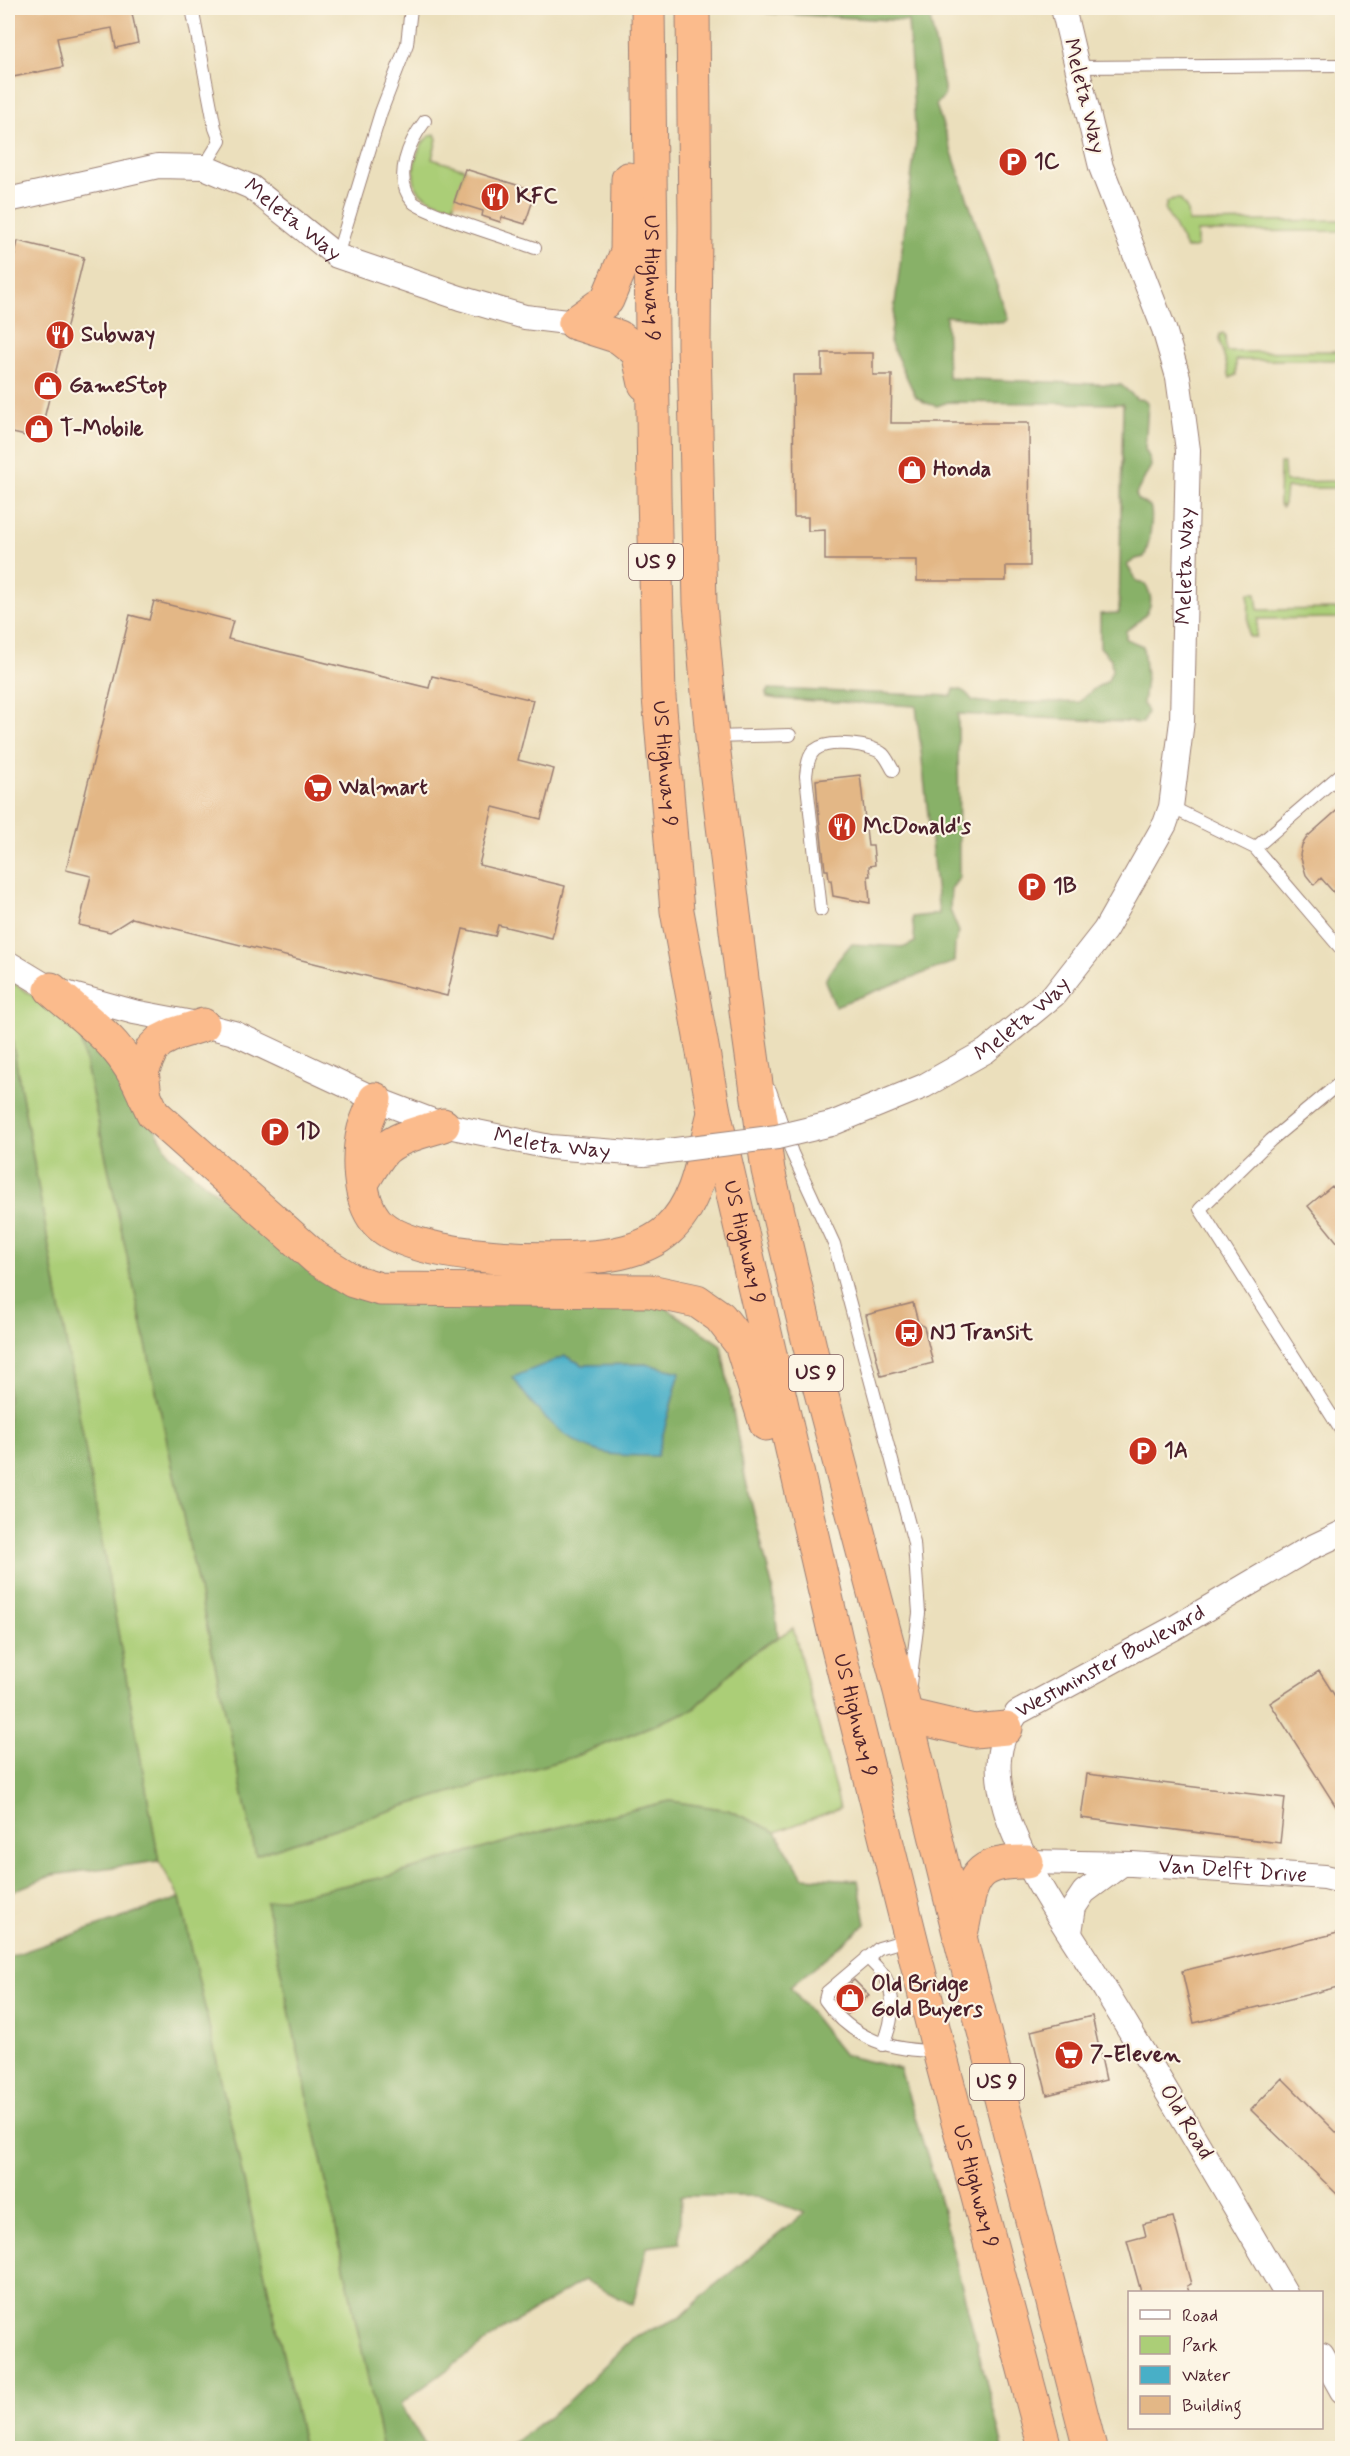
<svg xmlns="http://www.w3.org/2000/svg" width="1350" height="2456" font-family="Mynerve,sans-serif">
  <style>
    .green { fill: #abce77; stroke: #7a7651; stroke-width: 1.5 }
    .forest { fill: #88b168; stroke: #69684a; stroke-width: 1.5; fill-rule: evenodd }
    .water { fill: #48afc7; stroke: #496779; stroke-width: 1.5 }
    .building { fill: #e3b786 }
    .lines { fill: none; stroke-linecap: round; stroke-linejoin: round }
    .service-casing { stroke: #9a7f74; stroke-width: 14 }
    .minor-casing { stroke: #9a7f74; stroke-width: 26 }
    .trunk-casing { stroke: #9a7f74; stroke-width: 35 }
    .service { stroke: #fff; stroke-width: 12 }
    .minor { stroke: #fff; stroke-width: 24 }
    .trunk { stroke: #fbbb8c; stroke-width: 33 }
    .minor-bridge-casing { stroke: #9a7f74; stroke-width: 26; stroke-linecap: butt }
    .minor-bridge { stroke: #fff; stroke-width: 24 }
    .labels { text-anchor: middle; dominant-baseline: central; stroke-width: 4.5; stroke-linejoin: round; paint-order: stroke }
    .shield { fill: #fcf5e5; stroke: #7f5f63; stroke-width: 1.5 }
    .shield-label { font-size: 21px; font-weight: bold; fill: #4a1f2b }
    .street-label { font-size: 22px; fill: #4a1f2b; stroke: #fcf5e5 }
    .poi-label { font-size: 22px; font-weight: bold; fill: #4a1f2b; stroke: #fcf5e5; text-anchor: start }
  </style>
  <rect width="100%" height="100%" fill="#fcf5e5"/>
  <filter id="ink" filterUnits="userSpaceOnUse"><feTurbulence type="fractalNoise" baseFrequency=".0167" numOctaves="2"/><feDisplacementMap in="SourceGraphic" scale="12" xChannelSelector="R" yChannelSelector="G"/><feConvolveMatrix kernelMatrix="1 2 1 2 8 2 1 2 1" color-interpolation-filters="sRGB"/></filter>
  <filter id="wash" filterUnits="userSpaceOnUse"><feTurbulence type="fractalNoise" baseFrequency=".008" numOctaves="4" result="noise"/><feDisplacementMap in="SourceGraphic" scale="24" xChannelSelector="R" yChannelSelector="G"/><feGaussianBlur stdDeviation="1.35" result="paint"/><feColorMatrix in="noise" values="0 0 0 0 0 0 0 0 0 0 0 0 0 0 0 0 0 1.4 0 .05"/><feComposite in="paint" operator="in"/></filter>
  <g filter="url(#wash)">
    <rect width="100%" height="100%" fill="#ebdfbc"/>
    <path class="green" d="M435 134 437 139 432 159 465 169 453 207C442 203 426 200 419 191 407 178 417 137 435 134Z
      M1173 199H1180L1187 209 1188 222 1342 220V231L1197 232V246L1194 248H1186L1165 209 1167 202Z
      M1223 333 1225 335 1226 352 1342 351V360H1236V375L1230 378 1219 339 1220 334Z
      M1280 463H1284L1285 482 1342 481V488H1286L1284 504 1282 507 1279 504Z
      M1249 593H1256L1258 610 1342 609V618L1258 619 1256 637H1250L1248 634Z
      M8 980 77 1023 256 1855 404 1806 573 1757 694 1709 745 1658 793 1628 840 1808 776 1832 728 1810 670 1801 543 1831 389 1876 266 1902 383 2448H304L180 1898 159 1861 8 1018Z"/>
    <path class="forest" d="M768 8H928L944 87V96L936 105 1008 319 1003 323 946 316 948 378 1121 385 1137 399 1145 400 1148 404 1145 449 1150 459 1151 466 1136 494 1138 500 1150 506C1154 516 1149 547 1144 557L1136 559 1127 565 1137 582 1145 584C1160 607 1143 619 1126 631V639L1143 646 1146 678 1143 704 1147 712 1143 723 958 714 959 878 951 889 950 910 959 932 955 944 954 962 835 1006 825 981C831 966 841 957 851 944L905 947 915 942 912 917 939 914 916 706 778 699 767 697 766 693 769 689 952 696 954 689C964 689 968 695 973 701L991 703 1079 702 1095 688 1108 681 1112 670 1111 659 1100 647V614L1119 613 1123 404 948 402 937 406 926 403 916 397 890 342 916 141 908 21 767 13Z
      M8 1018 159 1861 53 1875 8 1893Z
      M77 1023 107 1042 170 1155 339 1292 659 1303 721 1345 745 1477 773 1590 778 1637 745 1658 694 1709 573 1757 404 1806 256 1855ZM565 1356 583 1365 645 1364 680 1372 657 1456 514 1378Z
      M670 1801 728 1810 776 1832 803 1877 858 1880 866 1924 790 1987 844 2055 900 2069 937 2188 1003 2448H507L564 2405 634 2337 681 2317 715 2285 805 2213 757 2196H681L679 2243 647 2247 633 2305 584 2280 502 2330 400 2404 427 2448H383L266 1902 389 1876 543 1831Z
      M180 1898 304 2448H8V1957Z"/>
    <path class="water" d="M565 1356 583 1365 645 1364 680 1372 657 1456C640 1455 621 1457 605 1453 567 1445 533 1409 513 1377Z"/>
    <g id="blocks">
      <path class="building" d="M8 8H131L138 43 116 48 112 28 57 38 63 67 8 78Z
        M465 169 536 191 525 224 502 217 500 222 482 216 483 211 454 202Z
        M18 241 84 257 39 439 8 432V284Z
        M822 353H873V375H892L891 423H1029L1030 566H1006V581H917V560H825V530L808 531V517H794L793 375H822Z
        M154 601 233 621 228 639 429 688 432 676 533 700 518 760 554 769 541 819 493 807 479 865 565 886 552 938 498 925 495 936 463 929 447 996 132 918 110 932 79 925 91 876 66 870 130 615 149 620Z
        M860 775 868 846H873L875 865 869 866 870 876H868L870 903 833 896 831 880H829L828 870H825L818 808 816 780Z
        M1342 806V902L1321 878 1314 885 1306 875 1300 855 1302 845 1307 837Z
        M1332 1186 1342 1199V1248L1308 1206Z
        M913 1303 918 1322 924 1327 933 1363 881 1376 866 1315Z
        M1319 1671 1342 1707V1816L1270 1703Z
        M1087 1774 1285 1798 1280 1843 1081 1818Z
        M1342 1932V1986L1194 2023 1182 1971Z
        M854 1980 869 1995 848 2014 834 1998Z
        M1092 2016 1106 2080 1047 2095 1031 2031Z
        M1282 2078 1342 2138V2199L1251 2110Z
        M1173 2217 1191 2284 1187 2286 1189 2292H1141L1127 2241 1146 2236 1143 2224Z"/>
    </g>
  </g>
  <g filter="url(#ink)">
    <use href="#blocks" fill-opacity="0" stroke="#9a7f74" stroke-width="1.5"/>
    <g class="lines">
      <g class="service-casing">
        <path id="service" d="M192 8 215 128 220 141 204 167
          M1076 67 1342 65
          M425 121C409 142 392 178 413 202 424 213 514 240 535 248
          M337 256 381 112 407 44 411 8
          M713 737 790 735
          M1342 773 1255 848 1342 950
          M1171 807 1255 848
          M821 910 806 776C807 767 808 755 815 750 828 739 871 744 883 754 887 758 890 765 893 770
          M1342 1081 1271 1140 1200 1209 1342 1432
          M770 1090 792 1153 834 1244 914 1543 919 1613 910 1684
          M910 1939 879 1948 827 1992 825 2000C852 2040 892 2051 939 2051
          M867 1957C873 1964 882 1971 886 1979 897 2001 892 2024 883 2045"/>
      </g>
      <g class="minor-casing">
        <g id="minor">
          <path id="s1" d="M8 200 158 166 204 167 251 187 337 256 460 298 525 317 575 323"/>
          <path id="s2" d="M8 963 51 989 134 1012 203 1025 234 1033 375 1099 443 1125 550 1147 644 1154"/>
          <path id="s3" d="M831 1124 924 1086 986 1051 1054 995 1105 930 1165 824 1171 807 1182 721 1188 450 1178 377 1164 329 1101 167 1063 8"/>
          <path id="s4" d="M1027 1862 1132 1864 1325 1877 1342 1881"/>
          <path d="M1070 1932 1074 1907 1084 1892 1122 1864"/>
          <path id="s5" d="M1285 2292C1226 2191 1167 2091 1106 1991 1073 1937 1022 1868 1005 1808 995 1772 995 1743 1017 1713L1174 1628 1308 1549 1342 1533"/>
          <path d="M1322 2355 1342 2391"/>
        </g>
      </g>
      <g class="trunk-casing">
        <g id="trunk">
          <path id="s6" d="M648 8 654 494 659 697 677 911 714 1112 837 1644 939 2051 1045 2448"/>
          <path d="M693 8 695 228 694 344 700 604 712 737 748 1027 768 1170 818 1381 900 1691 960 1937 1090 2448"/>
          <path d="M575 323 607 300 627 252 628 179"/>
          <path d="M575 323 619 337 638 352 645 384"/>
          <path d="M51 989C93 1026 122 1042 145 1096"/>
          <path d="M203 1025 174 1034 160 1041 152 1049 142 1071 145 1096 153 1113 316 1258 353 1281 380 1289 650 1291 697 1301 720 1317 741 1344 766 1424"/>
          <path d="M375 1099C372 1109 367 1119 364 1129 357 1156 358 1199 376 1221 410 1262 570 1264 619 1253 637 1249 655 1242 668 1230 699 1202 703 1155 713 1117"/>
          <path d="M362 1183C369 1172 375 1160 383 1151 398 1136 423 1132 443 1125"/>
          <path d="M906 1715 974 1731 1006 1728"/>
          <path d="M962 1930C972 1882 970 1861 1027 1862"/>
        </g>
      </g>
      <use href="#service" class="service"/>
      <use href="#minor" class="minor"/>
      <use href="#trunk" class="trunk"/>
      <g class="minor-bridge-casing">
        <path id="minor-bridge" d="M644 1154 777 1137 831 1124"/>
      </g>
      <use href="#minor-bridge" class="minor-bridge"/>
    </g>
  </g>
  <defs>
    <g id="parking-disc" transform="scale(1.5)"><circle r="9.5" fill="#c8321e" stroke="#fcf5e5"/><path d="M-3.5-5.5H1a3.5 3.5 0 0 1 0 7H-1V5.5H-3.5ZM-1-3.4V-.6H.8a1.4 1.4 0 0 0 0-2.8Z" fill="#fff"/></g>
    <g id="restaurant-disc" transform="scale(1.5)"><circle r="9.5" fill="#c8321e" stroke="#fcf5e5"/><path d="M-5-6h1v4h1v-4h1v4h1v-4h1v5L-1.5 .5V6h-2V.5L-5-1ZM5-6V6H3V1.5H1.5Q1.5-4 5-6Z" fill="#fff"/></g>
    <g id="shop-disc" transform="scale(1.5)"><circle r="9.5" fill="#c8321e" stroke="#fcf5e5"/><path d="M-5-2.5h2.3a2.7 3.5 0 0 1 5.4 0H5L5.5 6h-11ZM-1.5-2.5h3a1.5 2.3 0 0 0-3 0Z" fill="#fff"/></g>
    <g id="supermarket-disc" transform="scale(1.5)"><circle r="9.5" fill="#c8321e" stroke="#fcf5e5"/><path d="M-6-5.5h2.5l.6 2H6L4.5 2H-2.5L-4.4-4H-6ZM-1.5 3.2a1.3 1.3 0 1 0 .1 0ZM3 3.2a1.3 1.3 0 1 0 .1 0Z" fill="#fff"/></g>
    <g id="bus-disc" transform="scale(1.5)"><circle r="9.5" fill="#c8321e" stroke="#fcf5e5"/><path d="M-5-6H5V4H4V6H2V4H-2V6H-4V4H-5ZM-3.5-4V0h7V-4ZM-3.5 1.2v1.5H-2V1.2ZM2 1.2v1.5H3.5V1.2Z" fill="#fff"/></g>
  </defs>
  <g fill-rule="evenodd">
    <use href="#parking-disc" x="1013" y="162"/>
    <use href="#restaurant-disc" x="495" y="197"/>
    <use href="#restaurant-disc" x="60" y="335"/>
    <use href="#shop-disc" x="48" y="386"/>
    <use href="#shop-disc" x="39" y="429"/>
    <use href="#shop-disc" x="912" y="470"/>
    <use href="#supermarket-disc" x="318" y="788"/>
    <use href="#restaurant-disc" x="842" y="827"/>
    <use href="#parking-disc" x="1032" y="887"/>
    <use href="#parking-disc" x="275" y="1132"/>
    <use href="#bus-disc" x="909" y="1333"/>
    <use href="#parking-disc" x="1143" y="1451"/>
    <use href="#shop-disc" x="850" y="1998"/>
    <use href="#supermarket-disc" x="1069" y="2055"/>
  </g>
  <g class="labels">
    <g class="shield">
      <rect x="629" y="544" width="54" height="36" rx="4.5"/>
      <rect x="789" y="1355" width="54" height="36" rx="4.5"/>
      <rect x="970" y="2064" width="54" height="36" rx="4.5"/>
    </g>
    <g class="shield-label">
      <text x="656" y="562">US 9</text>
      <text x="816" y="1373">US 9</text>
      <text x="997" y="2082">US 9</text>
    </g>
    <g class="street-label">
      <text transform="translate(1084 96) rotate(76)">Meleta Way</text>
      <text stroke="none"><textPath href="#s1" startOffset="304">Meleta Way</textPath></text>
      <text stroke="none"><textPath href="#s6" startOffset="270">US Highway 9</textPath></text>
      <text stroke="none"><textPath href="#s3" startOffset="724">Meleta Way</textPath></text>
      <text stroke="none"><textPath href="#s6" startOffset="756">US Highway 9</textPath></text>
      <text stroke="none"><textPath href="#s3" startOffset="220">Meleta Way</textPath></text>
      <text stroke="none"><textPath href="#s2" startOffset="578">Meleta Way</textPath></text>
      <text stroke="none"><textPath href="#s6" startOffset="1242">US Highway 9</textPath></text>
      <text stroke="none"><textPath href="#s5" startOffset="766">Westminster Boulevard</textPath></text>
      <text stroke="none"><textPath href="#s6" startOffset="1728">US Highway 9</textPath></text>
      <text stroke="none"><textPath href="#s4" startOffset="206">Van Delft Drive</textPath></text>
      <text transform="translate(1186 2122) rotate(59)">Old Road</text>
      <text stroke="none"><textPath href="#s6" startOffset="2214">US Highway 9</textPath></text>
    </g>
    <g class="poi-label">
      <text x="1034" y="162">1C</text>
      <text x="516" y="197">KFC</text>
      <text x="81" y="335">Subway</text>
      <text x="69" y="386">GameStop</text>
      <text x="60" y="429">T-Mobile</text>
      <text x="933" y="470">Honda</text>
      <text x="339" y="788">Walmart</text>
      <text x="863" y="827">McDonald's</text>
      <text x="1053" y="887">1B</text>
      <text x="296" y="1132">1D</text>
      <text x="930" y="1333">NJ Transit</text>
      <text x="1164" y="1451">1A</text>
      <text x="871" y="1985">Old Bridge<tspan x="871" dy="25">Gold Buyers</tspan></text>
      <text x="1090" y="2055">7-Eleven</text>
    </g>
  </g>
  <rect width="1350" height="2456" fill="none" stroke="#fcf5e5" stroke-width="30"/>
  <rect x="1128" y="2291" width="195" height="138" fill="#fcf5e5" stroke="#b59f9b" stroke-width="1.5"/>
  <rect x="1140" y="2310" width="30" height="9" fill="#ffffff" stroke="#b59f9b" stroke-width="1.5"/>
  <text x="1182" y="2321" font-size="18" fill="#4a1f2b">Road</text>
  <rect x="1140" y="2336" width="30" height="18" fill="#abce77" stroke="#b59f9b" stroke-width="1.5"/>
  <text x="1182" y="2351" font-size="18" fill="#4a1f2b">Park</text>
  <rect x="1140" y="2366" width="30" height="18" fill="#48afc7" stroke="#b59f9b" stroke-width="1.5"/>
  <text x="1182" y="2381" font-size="18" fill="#4a1f2b">Water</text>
  <rect x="1140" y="2396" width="30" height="18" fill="#e3b786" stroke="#b59f9b" stroke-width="1.5"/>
  <text x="1182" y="2411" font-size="18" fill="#4a1f2b">Building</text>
</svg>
